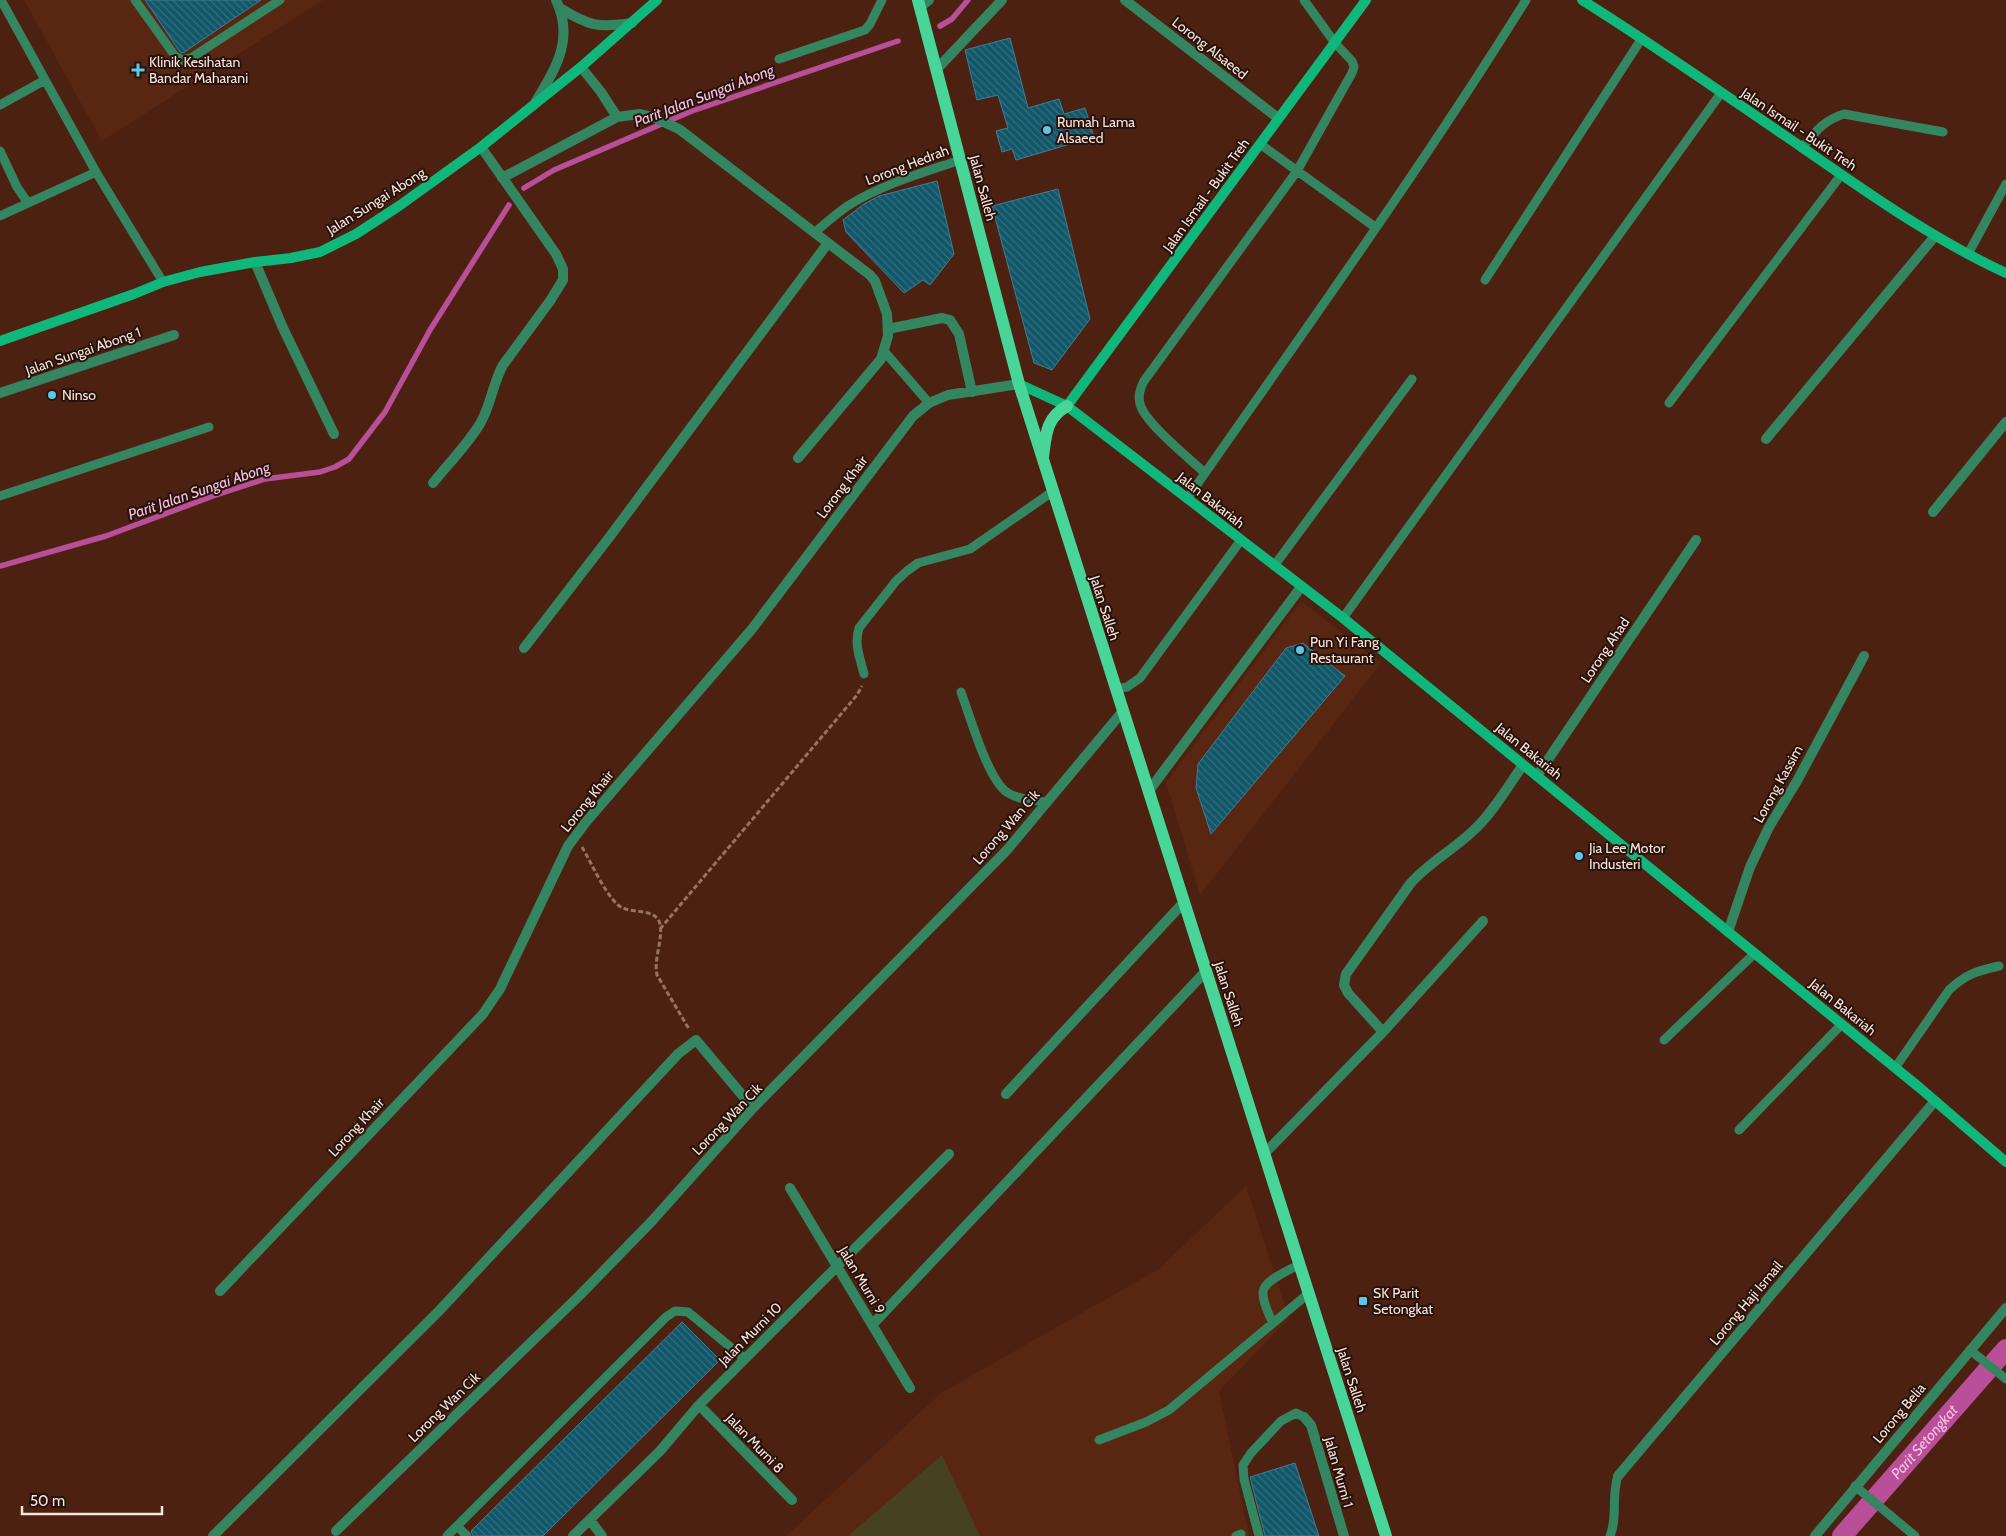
<svg xmlns="http://www.w3.org/2000/svg" width="2006" height="1536" font-family="Cabin,sans-serif">
  <style>
    .built { fill: #592612 }
    .garden { fill: #46411e }
    .lines { fill: none; stroke-linecap: round; stroke-linejoin: round }
    .stream { stroke: #b94e99; stroke-width: 5.5 }
    .canal { stroke: #b94e99; stroke-width: 20 }
    .building { fill: url(#building-back-hatch); stroke: #3e7e92 }
    .path { stroke: #967365; stroke-width: 3; stroke-dasharray: 5 2.5; stroke-linecap: butt }
    .lane { stroke: #348661; stroke-width: 9 }
    .street { stroke: #348661; stroke-width: 10 }
    .secondary { stroke: #10b77b; stroke-width: 10 }
    .primary { stroke: #47d698; stroke-width: 12 }
    .poi-dot { fill: #5cc7e8; stroke: #26120b; stroke-width: 2 }
    .labels { text-anchor: middle; dominant-baseline: central; stroke-width: 4; stroke-linejoin: round; paint-order: stroke }
    .street-label { font-size: 14px; fill: #fbe4db; stroke: #26120b }
    .poi-label { font-size: 14px; fill: #fbe4db; stroke: #26120b; text-anchor: start }
    .water-label { font-size: 15px; font-style: italic; fill: #f9c2e4; stroke: #26120b }
  </style>
  <defs>
    <pattern id="building-back-hatch" width="6" height="6" patternUnits="userSpaceOnUse" patternTransform="scale(1.25)"><rect width="6" height="6" fill="#11576a"/><path d="M-1 5l2 2M0 0l6 6M5-1l2 2" fill="none" stroke="#356f7f"/></pattern>
  </defs>
  <rect width="100%" height="100%" fill="#4d2111"/>
  <path class="built" d="M24 0H323L102 141Z
    M1301 601 1381 663 1200 895 1166 782Z
    M1246 1186 1289 1318 1219 1391 1249 1536H786L941 1393 1159 1269Z"/>
  <path class="garden" d="M942 1455 980 1536H848Z"/>
  <g class="lines">
    <path class="stream" d="M940 26 952 19 968 0
      M524 188 554 170 692 111 898 41
      M0 566 106 536 213 496 265 479 320 472 335 467 349 459 385 412 430 330 509 205"/>
    <path class="canal" id="s1" d="M1842 1536 2006 1349"/>
  </g>
  <path class="building" d="M145 0H261L183 53 180 52Z
    M1010 38 1028 108 1059 99 1064 114 1085 108 1094 137 1016 160 1012 149 1002 152 996 131 1008 128 998 95 977 100 965 50Z
    M937 181 954 254 930 285 923 280 904 293 846 232 843 220 864 204 879 196Z
    M1058 189 1090 319 1052 370 1034 363 992 206Z
    M1303 643 1345 676 1211 834 1196 788 1198 764 1286 648Z
    M682 1322 720 1360 543 1536H473L471 1531Z
    M1295 1463 1319 1536H1265L1250 1477Z"/>
  <g class="lines">
    <path class="path" d="M582 847C591 862 609 903 623 908 634 913 653 909 659 921 665 936 653 958 657 975L689 1029
      M660 929 857 695 862 686"/>
    <path class="lane" d="M1 0 96 172 163 282
      M135 0 175 56 182 60 191 58 280 0
      M779 59 865 30 870 24 882 0
      M0 105 45 80
      M1260 144 1375 227
      M1802 148C1815 132 1824 120 1844 114L1943 132
      M0 151 17 187 28 203
      M0 216 96 172
      M815 232C826 223 837 213 849 205 883 184 922 173 960 160
      M1968 254 2006 184
      M1485 280 1642 38
      M884 351 929 403
      M1669 403 1841 175
      M1205 473C1189 458 1145 423 1140 404 1138 395 1140 389 1144 381L1297 171 1352 73 1354 67 1352 61 1335 43 1304 0
      M0 496 209 427
      M1187 499C1302 334 1420 170 1526 0
      M1274 566 1412 379
      M1343 618 1721 93
      M864 674C860 658 854 644 859 628L896 581 907 571 918 563 970 549 1052 492
      M1116 689 1127 687 1140 678 1241 540
      M961 692C970 716 988 781 1008 793 1020 800 1033 800 1046 802
      M1664 1040 1755 953
      M1895 1068 1949 990C1966 974 1977 971 1999 966
      M1739 1130 1842 1024
      M1272 1322C1269 1314 1262 1301 1263 1292 1264 1280 1290 1270 1300 1264
      M1970 1350 2006 1379
      M1099 1440 1146 1422 1169 1410 1309 1293
      M1855 1486 1915 1536
      M457 1526 467 1536
      M447 1536 666 1317 675 1311 688 1312 745 1359
      M1236 1536 1241 1534
      M1259 1536 1244 1479 1243 1465 1251 1453 1281 1421 1296 1413 1304 1417
      M1610 1536C1618 1517 1611 1495 1618 1476"/>
    <path class="street" d="M1125 0 1278 118
      M920 7 929 0
      M560 8C589 26 598 28 632 23
      M581 67 601 92 617 117
      M936 70 1002 0
      M535 103C555 69 575 40 556 0
      M502 178 617 117 640 114 653 117 679 129 870 275 875 281 887 314 888 336 881 359 798 458
      M255 262 283 328 334 434
      M888 329 942 318 950 320 959 334 972 392
      M0 393 174 335
      M1766 439 1935 236
      M433 483C447 465 470 442 481 422 491 404 493 383 503 365L550 301 563 280V269L556 254 481 147
      M1933 512 2006 422
      M524 648 611 535 828 243
      M1537 776 1696 540
      M1148 792 1301 587
      M1728 932 1750 867 1769 827 1797 781 1864 656
      M1383 1032 1348 993 1344 985 1346 974 1410 884C1429 862 1455 849 1475 829 1494 811 1508 786 1523 765
      M1006 1094 1184 902
      M1264 1154 1383 1032 1483 921
      M790 1188 910 1388
      M220 1291 483 1014 500 989 568 846 586 822 752 629 913 416 929 403 948 395 1019 384
      M873 1324 1206 971
      M699 1405 792 1500
      M1304 1417 1311 1425 1344 1536
      M1618 1476 1935 1101
      M590 1520 602 1536
      M336 1531 580 1295 652 1221 753 1108 1007 850 1123 711
      M213 1536 439 1311 678 1054 696 1040 753 1108
      M573 1536 660 1451 699 1405 949 1154
      M1815 1536 2006 1308"/>
    <path class="secondary" d="M1582 0C1657 47 1729 98 1803 148 1868 193 1934 240 2006 273
      M0 341 134 294 163 282 200 272 255 262 291 258 320 252 356 234 399 206 481 147 581 67 657 0
      M1019 384 1067 406 1343 618 1920 1088 2006 1162
      M1067 406 1366 0"/>
    <path class="primary" d="M918 0 1019 384 1386 1536
      M1043 457C1046 434 1046 418 1067 406"/>
  </g>
  <g class="poi-dot">
    <path d="M135.5 62.5h5v5h5v5h-5v5h-5v-5h-5v-5h5z"/>
    <circle cx="1047" cy="130" r="5"/>
    <circle cx="52" cy="395" r="5"/>
    <circle cx="1300" cy="650" r="5"/>
    <circle cx="1579" cy="856" r="5"/>
    <rect x="1358" y="1296" width="10" height="10" rx="2.5"/>
  </g>
  <g class="labels">
    <g class="street-label">
      <text transform="translate(1210 48) rotate(38)">Lorong Alsaeed</text>
      <text transform="translate(1799 129) rotate(34)">Jalan Ismail - Bukit Treh</text>
      <text transform="translate(907 165) rotate(-21)">Lorong Hedrah</text>
      <text transform="translate(983 188) rotate(75)">Jalan Salleh</text>
      <text transform="translate(1206 195) rotate(-54)">Jalan Ismail - Bukit Treh</text>
      <text transform="translate(376 201) rotate(-32)">Jalan Sungai Abong</text>
      <text transform="translate(83 351) rotate(-19)">Jalan Sungai Abong 1</text>
      <text transform="translate(842 487) rotate(-53)">Lorong Khair</text>
      <text transform="translate(1211 500) rotate(38)">Jalan Bakariah</text>
      <text transform="translate(1105 608) rotate(72)">Jalan Salleh</text>
      <text transform="translate(1605 650) rotate(-56)">Lorong Ahad</text>
      <text transform="translate(1529 751) rotate(39)">Jalan Bakariah</text>
      <text transform="translate(1778 784) rotate(-61)">Lorong Kassim</text>
      <text transform="translate(587 801) rotate(-51)">Lorong Khair</text>
      <text transform="translate(1006 827) rotate(-49)">Lorong Wan Cik</text>
      <text transform="translate(1229 994) rotate(72)">Jalan Salleh</text>
      <text transform="translate(1843 1007) rotate(39)">Jalan Bakariah</text>
      <text transform="translate(727 1119) rotate(-46)">Lorong Wan Cik</text>
      <text transform="translate(356 1127) rotate(-47)">Lorong Khair</text>
      <text transform="translate(862 1280) rotate(59)">Jalan Murni 9</text>
      <text transform="translate(1746 1303) rotate(-50)">Lorong Haji Ismail</text>
      <text transform="translate(750 1334) rotate(-45)">Jalan Murni 10</text>
      <text transform="translate(1352 1380) rotate(72)">Jalan Salleh</text>
      <text transform="translate(444 1407) rotate(-44)">Lorong Wan Cik</text>
      <text transform="translate(1899 1413) rotate(-50)">Lorong Belia</text>
      <text transform="translate(755 1443) rotate(46)">Jalan Murni 8</text>
      <text transform="translate(1339 1472) rotate(74)">Jalan Murni 1</text>
    </g>
    <g class="poi-label">
      <text x="149" y="62">Klinik Kesihatan<tspan x="149" dy="16">Bandar Maharani</tspan></text>
      <text x="1057" y="122">Rumah Lama<tspan x="1057" dy="16">Alsaeed</tspan></text>
      <text x="62" y="395">Ninso</text>
      <text x="1310" y="642">Pun Yi Fang<tspan x="1310" dy="16">Restaurant</tspan></text>
      <text x="1589" y="848">Jia Lee Motor<tspan x="1589" dy="16">Industeri</tspan></text>
      <text x="1373" y="1293">SK Parit<tspan x="1373" dy="16">Setongkat</tspan></text>
    </g>
    <g class="water-label">
      <text transform="translate(704 96) rotate(-21)">Parit Jalan Sungai Abong</text>
      <text transform="translate(199 491) rotate(-19)">Parit Jalan Sungai Abong</text>
      <text stroke="none"><textPath href="#s1" startOffset="125">Parit Setongkat</textPath></text>
    </g>
  </g>
  <path d="M22 1506v8h140v-8" fill="none" stroke="#fbe4db" stroke-width="2.5"/>
  <text x="30" y="1506" font-size="15" fill="#fbe4db" stroke="#26120b" stroke-width="4" paint-order="stroke">50 m</text>
</svg>
